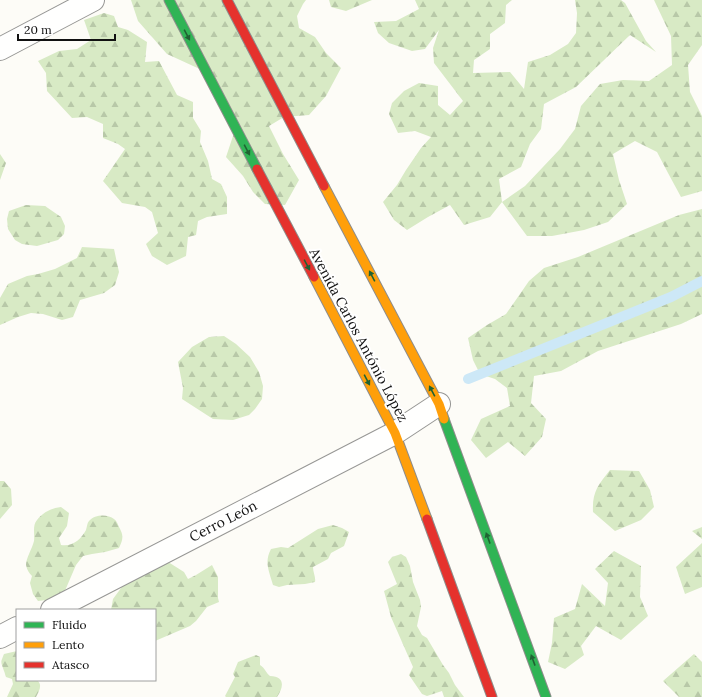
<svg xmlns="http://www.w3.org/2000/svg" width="702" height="697" font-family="Lora,serif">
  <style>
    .forest { fill: url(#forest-firs) }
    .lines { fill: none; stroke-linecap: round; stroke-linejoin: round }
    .stream { stroke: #cde8f7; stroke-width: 10 }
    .street-casing { stroke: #979795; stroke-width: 24 }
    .fast-casing { stroke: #8e8d8b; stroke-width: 11 }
    .slow-casing { stroke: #8e8d8b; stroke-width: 11 }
    .jam-casing { stroke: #8e8d8b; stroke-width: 11 }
    .street { stroke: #fffffe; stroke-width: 22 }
    .fast { stroke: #30b455; stroke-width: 9 }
    .slow { stroke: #ff9f0a; stroke-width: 9 }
    .jam { stroke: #e5322d; stroke-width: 9 }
    .oneway { fill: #206233 }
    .labels { text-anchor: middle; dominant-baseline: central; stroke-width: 4; stroke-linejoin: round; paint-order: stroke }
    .street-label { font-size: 14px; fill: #111; stroke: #fff }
  </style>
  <defs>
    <pattern id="forest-firs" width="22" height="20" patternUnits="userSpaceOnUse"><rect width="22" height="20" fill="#d8eac5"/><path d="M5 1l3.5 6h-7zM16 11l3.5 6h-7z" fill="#b8c8a8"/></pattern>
  </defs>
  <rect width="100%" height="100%" fill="#fdfcf7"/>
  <path class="forest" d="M131 0H306L303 4 297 16 299 28 315 37 326 53 341 68 326 96 309 115 284 117 269 126 283 154 299 180 285 205 265 204 253 192 243 176 226 157 235 130 204 71 167 54 138 21Z
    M329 0H372L346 11 331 7Z
    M415 0H512L506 5 505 23 490 34V49L474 60 473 73 510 72 524 89 528 62 550 55 568 44 576 33 577 13 575 0H621L625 3 646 41 656 52 630 35 576 87 544 104 541 129 530 144 521 167 499 179 502 202 525 186 560 149 575 129 581 106 600 84 623 80 649 81 672 65 671 36 654 0H702V45L688 65 690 92 702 116V191L681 197 668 173 657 152 635 141 613 154 619 180 627 204 608 222 584 230 552 236H527L502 202 490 217 464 225 450 205 428 217 407 230 394 220 383 202 397 185 406 170 421 148 431 137 415 131 398 133 389 114 392 103 404 91 419 83 438 86V105L450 115 463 101 434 63 433 48 439 30 425 49 412 51 389 43 378 33 374 22 396 21 419 9Z
    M104 13 114 16 118 27 128 30 147 42 145 62 159 61 177 95 193 102V118L201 131 200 142 208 161 212 179 221 184 227 197V214L207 217 198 221 196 235 188 237 186 256 167 265 152 256 146 244 158 233 152 212 145 207 122 203 103 181 125 149 118 144 103 138V124L87 117 72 118 47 91 46 73 38 61 59 51 77 49 91 40 84 20Z
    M0 154 6 163 0 180Z
    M26 205 45 206 61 217 65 226 64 234 58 240 37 246 22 244 15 240 8 229 7 219 9 211Z
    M702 209V314L681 324 598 351 561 371 534 376 531 403 546 419 542 437 525 456 508 442 486 458 471 440 481 419 510 406 507 388 495 379 480 374 473 360 468 338 487 325 506 314 529 281 544 268 578 257 679 215Z
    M82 247 114 249 119 272 115 285 104 293 80 300 73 317 62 320 43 314 31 313 18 317 0 325V298L8 284 27 276 38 274 55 269 77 258Z
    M224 336 236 344 250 357 259 372 263 386 262 399 255 409 249 415 233 420 213 419 182 399 183 388 178 362 192 347 209 337Z
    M610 470 639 471 650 490 654 507 641 520 615 531 593 512C592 492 598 485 610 470Z
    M0 481H4L11 489 12 505 0 519Z
    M61 507 69 513 67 526 59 538 61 545C73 547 81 539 86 530 87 527 87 523 89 521 95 514 108 514 114 519 117 521 118 525 119 527 124 536 123 539 119 548L105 552 92 554 83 556 76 565 64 593 55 599 38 601 33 594 30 583 32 576C29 573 27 570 26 565 26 558 32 549 34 541 35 534 32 526 37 520 43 512 52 508 61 507Z
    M333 525 342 528 349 532 344 546 331 553 328 559 313 567C313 573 316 577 315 582L305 584 287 585 279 587 273 585C269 571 264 562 271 549L281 547 288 548 318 529Z
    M702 527V539L692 531Z
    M702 543V587L685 594 676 567Z
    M614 551 641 566 640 597 648 616 621 640 596 626 581 646 584 655 565 669 548 662 552 643 554 618 575 609 582 584 605 606 608 583 595 569Z
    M401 554 406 557 410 566 413 582 420 600 421 607 417 626 422 635 427 638 443 665 449 673 455 685 464 697H444L442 691 427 696 422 694 409 675 413 667 391 617 384 591 397 584 388 562 392 557Z
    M165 560 184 572 188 579 196 575 212 565 218 577V598L219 602 207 607 196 621 190 626 155 641V610H111L113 599 124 584Z
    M17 651V680H37C43 685 39 691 36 697H7L13 684 12 679 6 677C5 675 5 673 4 671 1 661 0 664 4 654Z
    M694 654 702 662V697H679L663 681Z
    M256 655 260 657V665C265 668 266 673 270 676 285 676 284 687 277 697H226L225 696 235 677 233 674 238 662Z"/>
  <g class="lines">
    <path class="stream" d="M468 379 671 297 702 281"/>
    <g class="street-casing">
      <path id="street" d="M0 49 93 0
        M52 610 395 433 439 404
        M0 637 17 628"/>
    </g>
    <g class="fast-casing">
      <path id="fast" d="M169 0 257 169
        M444 419 546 697"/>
    </g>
    <g class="slow-casing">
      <path id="slow" d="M324 186 439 404 444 419
        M314 277 395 433 427 519"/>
    </g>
    <g class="jam-casing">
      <path id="jam" d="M227 0 324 186
        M257 169 314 277
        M427 519 492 697"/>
    </g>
    <use href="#street" class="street"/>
    <use href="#fast" class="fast"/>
    <use href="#slow" class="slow"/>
    <use href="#jam" class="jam"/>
  </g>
  <defs><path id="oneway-solid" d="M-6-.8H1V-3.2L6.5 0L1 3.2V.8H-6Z"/></defs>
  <g class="oneway">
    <use href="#oneway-solid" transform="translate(187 35) rotate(62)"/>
    <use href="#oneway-solid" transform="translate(247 150) rotate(62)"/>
    <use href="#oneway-solid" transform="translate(307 265) rotate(62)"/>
    <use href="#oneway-solid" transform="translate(372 276) rotate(-118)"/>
    <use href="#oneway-solid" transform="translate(367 380) rotate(62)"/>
    <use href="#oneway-solid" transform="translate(432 391) rotate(-118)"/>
    <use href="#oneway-solid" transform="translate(488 538) rotate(-110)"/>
    <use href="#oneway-solid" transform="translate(533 660) rotate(-110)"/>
  </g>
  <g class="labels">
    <g class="street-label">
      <text transform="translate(359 335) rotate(62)">Avenida Carlos António López</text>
      <text transform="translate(223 521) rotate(-27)">Cerro León</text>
    </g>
  </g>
  <rect x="16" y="609" width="140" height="72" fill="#ffffff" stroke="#a0a0a0"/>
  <rect x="24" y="622" width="20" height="6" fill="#30b455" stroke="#a0a0a0"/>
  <text x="52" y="629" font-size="12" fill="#111111">Fluido</text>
  <rect x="24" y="642" width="20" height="6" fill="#ff9f0a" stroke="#a0a0a0"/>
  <text x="52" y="649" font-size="12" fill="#111111">Lento</text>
  <rect x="24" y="662" width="20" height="6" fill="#e5322d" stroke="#a0a0a0"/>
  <text x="52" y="669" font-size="12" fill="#111111">Atasco</text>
  <path d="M18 34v6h97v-6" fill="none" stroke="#111111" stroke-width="2"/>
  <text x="24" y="34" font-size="12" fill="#111111" stroke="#ffffff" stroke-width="3" paint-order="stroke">20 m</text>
</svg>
